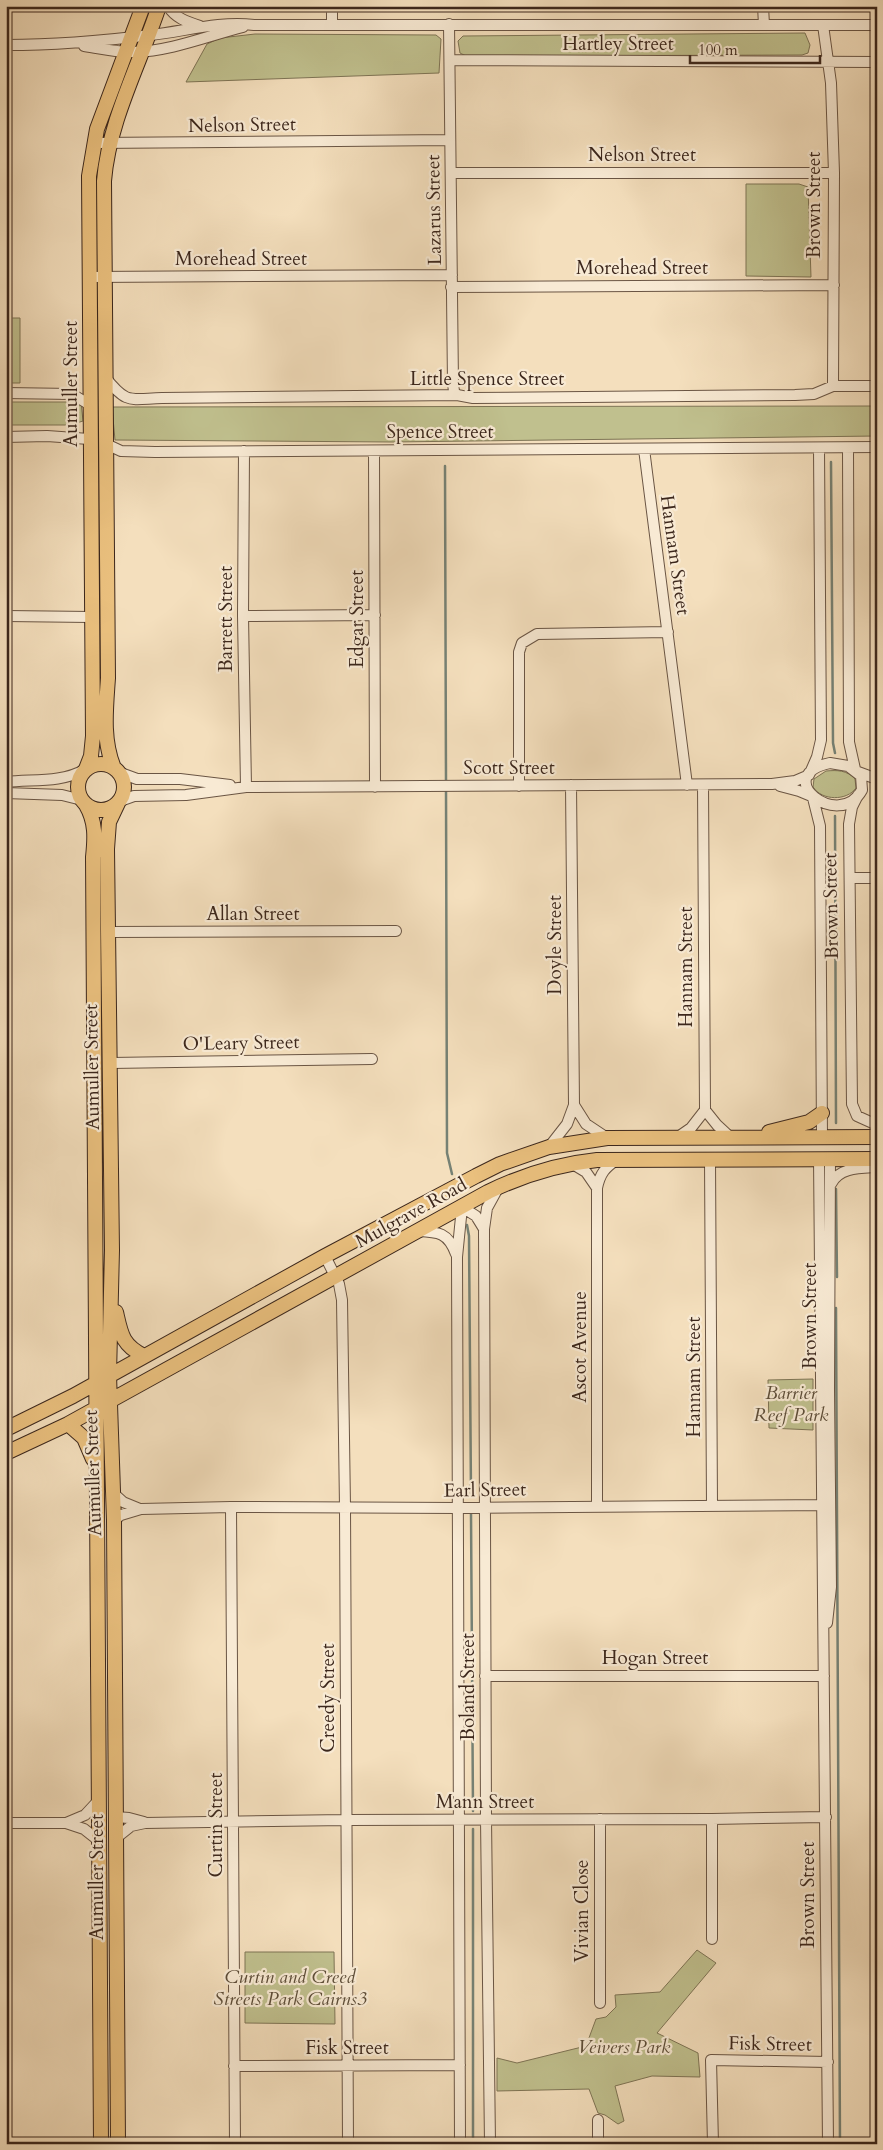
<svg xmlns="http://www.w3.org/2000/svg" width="883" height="2150" font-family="Cardo,serif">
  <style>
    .green { fill: #c0c08e; stroke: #7e7455 }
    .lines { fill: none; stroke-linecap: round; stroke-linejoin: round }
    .stream { stroke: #768174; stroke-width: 2.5 }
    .minor-casing { stroke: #6a5544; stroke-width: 12 }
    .major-casing { stroke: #3c271c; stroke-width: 16 }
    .minor { stroke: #f8ead4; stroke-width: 10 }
    .major { stroke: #eac07e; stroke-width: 14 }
    .labels { text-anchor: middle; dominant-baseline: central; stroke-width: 4.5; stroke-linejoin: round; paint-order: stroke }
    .street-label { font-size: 19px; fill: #3c271c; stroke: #f8ead4 }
    .park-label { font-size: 19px; font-style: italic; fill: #5d4d38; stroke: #f8ead4 }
  </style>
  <rect width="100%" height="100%" fill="#f4dfbd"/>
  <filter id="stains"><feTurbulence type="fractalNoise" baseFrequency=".004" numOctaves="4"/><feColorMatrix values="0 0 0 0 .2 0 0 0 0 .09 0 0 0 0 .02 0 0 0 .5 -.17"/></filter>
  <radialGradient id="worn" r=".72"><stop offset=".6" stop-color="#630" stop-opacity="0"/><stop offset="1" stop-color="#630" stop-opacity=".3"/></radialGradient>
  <path class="green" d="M805 33 810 45 808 53 802 55 466 56 460 53 458 41 463 36Z
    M255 34 436 35 441 39 439 73 186 82 207 44 220 38Z
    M746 184H799L808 187 811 277 746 276Z
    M6 318H20V383H6Z
    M6 402H81L83 421 70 425H6Z
    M877 406V436L392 442 115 440 112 407Z
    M826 771C837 770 847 770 855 779L856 788C847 801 822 801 813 787L814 779Z
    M813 1379V1430L769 1428 768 1380Z
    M697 1950 716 1963 657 2033 698 2053 700 2077 652 2076 615 2086 624 2121 618 2124 605 2115 598 2113 589 2089 497 2091V2058L517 2063 586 2046 596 2019 606 2017 616 2007 615 1995 660 1992Z
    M245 1952H334L335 2024 245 2023Z"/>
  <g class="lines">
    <path class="stream" d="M831 462 833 743 835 753
      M445 466 446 783
      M446 788 447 1153 452 1174
      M835 816 836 1123
      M836 1189 837 1277
      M467 1225 469 1236 471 1495
      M836 1308 840 2144
      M471 1514 473 1811
      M473 1829V2144"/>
    <g class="minor-casing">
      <path id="minor" d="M168 6C175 18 187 22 200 26
        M332 6V24
        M763 6 764 25
        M449 24 453 384 454 391 457 395
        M823 25 831 83 834 173 833 386
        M6 45C55 45 103 41 151 35 186 31 219 21 254 25H877
        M84 46C100 48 117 53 134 52 172 51 207 36 243 27
        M450 60 877 62
        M94 143 450 140
        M451 173H834
        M90 277 452 275
        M451 287 834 285
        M105 377C127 405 130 399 162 398L457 395 473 398 795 395 814 394 833 386H877
        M6 393 72 394 90 405
        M6 437 47 436 89 439
        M106 444 121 451 155 452 877 447
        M848 448 849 742 855 769
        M644 449 687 785
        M244 451 243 616 246 787
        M374 451 375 787
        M6 616 91 617
        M243 616 375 615
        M830 763 848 766 861 776 862 790C839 832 769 776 830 763Z
        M118 772 137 779H180L230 785
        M858 772 877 779
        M810 773 817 757 821 740 819 448
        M6 782C32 779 61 783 84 770
        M703 785 705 1110 717 1125 731 1138
        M519 786V652L522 643 537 634 668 632
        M780 786 799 791 811 796
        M6 793 62 795 82 800
        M858 795 852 807 849 824 852 1104 857 1116 877 1125
        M813 798 820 826 822 1136
        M120 801 134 796 186 795 246 787 772 784 795 781 809 775
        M850 878H877
        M109 932 396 931
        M111 1063 372 1059
        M574 1105 586 1124 607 1138
        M678 1137 691 1128 705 1110
        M549 1147 567 1124 574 1105 571 785
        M819 1158 828 2144
        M710 1159 712 1506
        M571 1163 586 1172 597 1188
        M831 1184C839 1167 861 1168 877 1167
        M417 1231C438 1232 448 1232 456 1254
        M325 1256 339 1284 342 1300 345 1507 348 2144
        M113 1493 123 1502 140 1509
        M597 1506V1188C600 1174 605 1167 617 1160
        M231 1507 235 2144
        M114 1520 121 1515 141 1509 231 1507 458 1508 830 1505
        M827 1623 831 1587 829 1390 830 1158
        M485 1676H824
        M116 1817 129 1818 144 1822
        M600 1819V2003
        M712 1819V1939
        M6 1823H66L85 1815 98 1801
        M66 1823 84 1829 98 1840
        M116 1838 131 1826 145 1823 346 1820 712 1819 826 1817
        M234 2066 460 2065
        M598 2120V2144
        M460 2144 457 1257 462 1207 476 1216 484 1229
        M490 2144 486 1819 484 1229 487 1208 498 1188
        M713 2144 711 2060 828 2062"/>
    </g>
    <g class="major-casing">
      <path id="major" d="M78 787a23 23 0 1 1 46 0a23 23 0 1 1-46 0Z
        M114 768C102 739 106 708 108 678L104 181C109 120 140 64 159 6
        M86 769 91 756 93 736 89 176 97 129 143 6
        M86 805C96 822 95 838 93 857L101 2144
        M769 1132 809 1122 822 1113
        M116 1312C121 1334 122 1345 144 1356
        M68 1424 84 1438 93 1459
        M6 1429 73 1396 325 1256 476 1176 500 1164 549 1147 607 1138 877 1137
        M6 1453 68 1424 488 1192C523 1175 558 1164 597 1160L877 1159
        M118 2144 114 1520 109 1375 112 1250 107 849 109 822 118 803"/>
    </g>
    <use href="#minor" class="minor"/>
    <use href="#major" class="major"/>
  </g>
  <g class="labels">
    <g class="street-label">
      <text x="618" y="44">Hartley Street</text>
      <text transform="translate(242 125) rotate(-1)">Nelson Street</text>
      <text x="642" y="155">Nelson Street</text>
      <text transform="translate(814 205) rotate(-90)">Brown Street</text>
      <text transform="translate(434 210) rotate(-91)">Lazarus Street</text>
      <text x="241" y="259">Morehead Street</text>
      <text x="642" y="268">Morehead Street</text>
      <text x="487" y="379">Little Spence Street</text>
      <text transform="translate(71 384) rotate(-90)">Aumuller Street</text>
      <text x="440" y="432">Spence Street</text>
      <text transform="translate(675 555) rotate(82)">Hannam Street</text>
      <text transform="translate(226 619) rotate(-90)">Barrett Street</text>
      <text transform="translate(357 619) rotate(-90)">Edgar Street</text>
      <text x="509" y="768">Scott Street</text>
      <text transform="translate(831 906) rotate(-91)">Brown Street</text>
      <text x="253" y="914">Allan Street</text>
      <text transform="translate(555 945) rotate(-90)">Doyle Street</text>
      <text transform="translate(686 967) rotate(-90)">Hannam Street</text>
      <text transform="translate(241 1043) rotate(-1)">O'Leary Street</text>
      <text transform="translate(92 1067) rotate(-91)">Aumuller Street</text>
      <text transform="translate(411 1213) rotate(-29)">Mulgrave Road</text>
      <text transform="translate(810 1316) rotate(-90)">Brown Street</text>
      <text transform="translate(580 1347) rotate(-90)">Ascot Avenue</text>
      <text transform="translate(694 1377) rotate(-90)">Hannam Street</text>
      <text transform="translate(93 1473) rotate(-92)">Aumuller Street</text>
      <text transform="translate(485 1490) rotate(-1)">Earl Street</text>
      <text x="655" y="1658">Hogan Street</text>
      <text transform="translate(468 1687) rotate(-90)">Boland Street</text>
      <text transform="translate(328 1698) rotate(-90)">Creedy Street</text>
      <text x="485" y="1802">Mann Street</text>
      <text transform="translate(216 1825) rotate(-90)">Curtin Street</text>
      <text transform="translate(97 1877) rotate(-90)">Aumuller Street</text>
      <text transform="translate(808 1895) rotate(-90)">Brown Street</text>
      <text transform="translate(582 1911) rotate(-90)">Vivian Close</text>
      <text transform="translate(770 2044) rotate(1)">Fisk Street</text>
      <text x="347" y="2048">Fisk Street</text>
    </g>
    <g class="park-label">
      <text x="791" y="1393">Barrier<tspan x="791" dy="22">Reef Park</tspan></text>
      <text x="290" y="1977">Curtin and Creed<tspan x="290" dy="22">Streets Park Cairns3</tspan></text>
      <text x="624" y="2047">Veivers Park</text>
    </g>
  </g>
  <rect width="883" height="2150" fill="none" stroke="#f4dfbd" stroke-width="25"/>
  <rect x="8" y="8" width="868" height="2135" fill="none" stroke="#3c271c" stroke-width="2.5"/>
  <rect x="12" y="12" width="858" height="2125" fill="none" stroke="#3c271c"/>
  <path d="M690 55v8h130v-8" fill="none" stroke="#3c271c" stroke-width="2.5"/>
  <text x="698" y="55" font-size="15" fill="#3c271c" stroke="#f8ead4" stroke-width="4" paint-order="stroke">100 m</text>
  <rect width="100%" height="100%" filter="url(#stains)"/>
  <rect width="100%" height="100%" fill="url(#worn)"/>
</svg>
